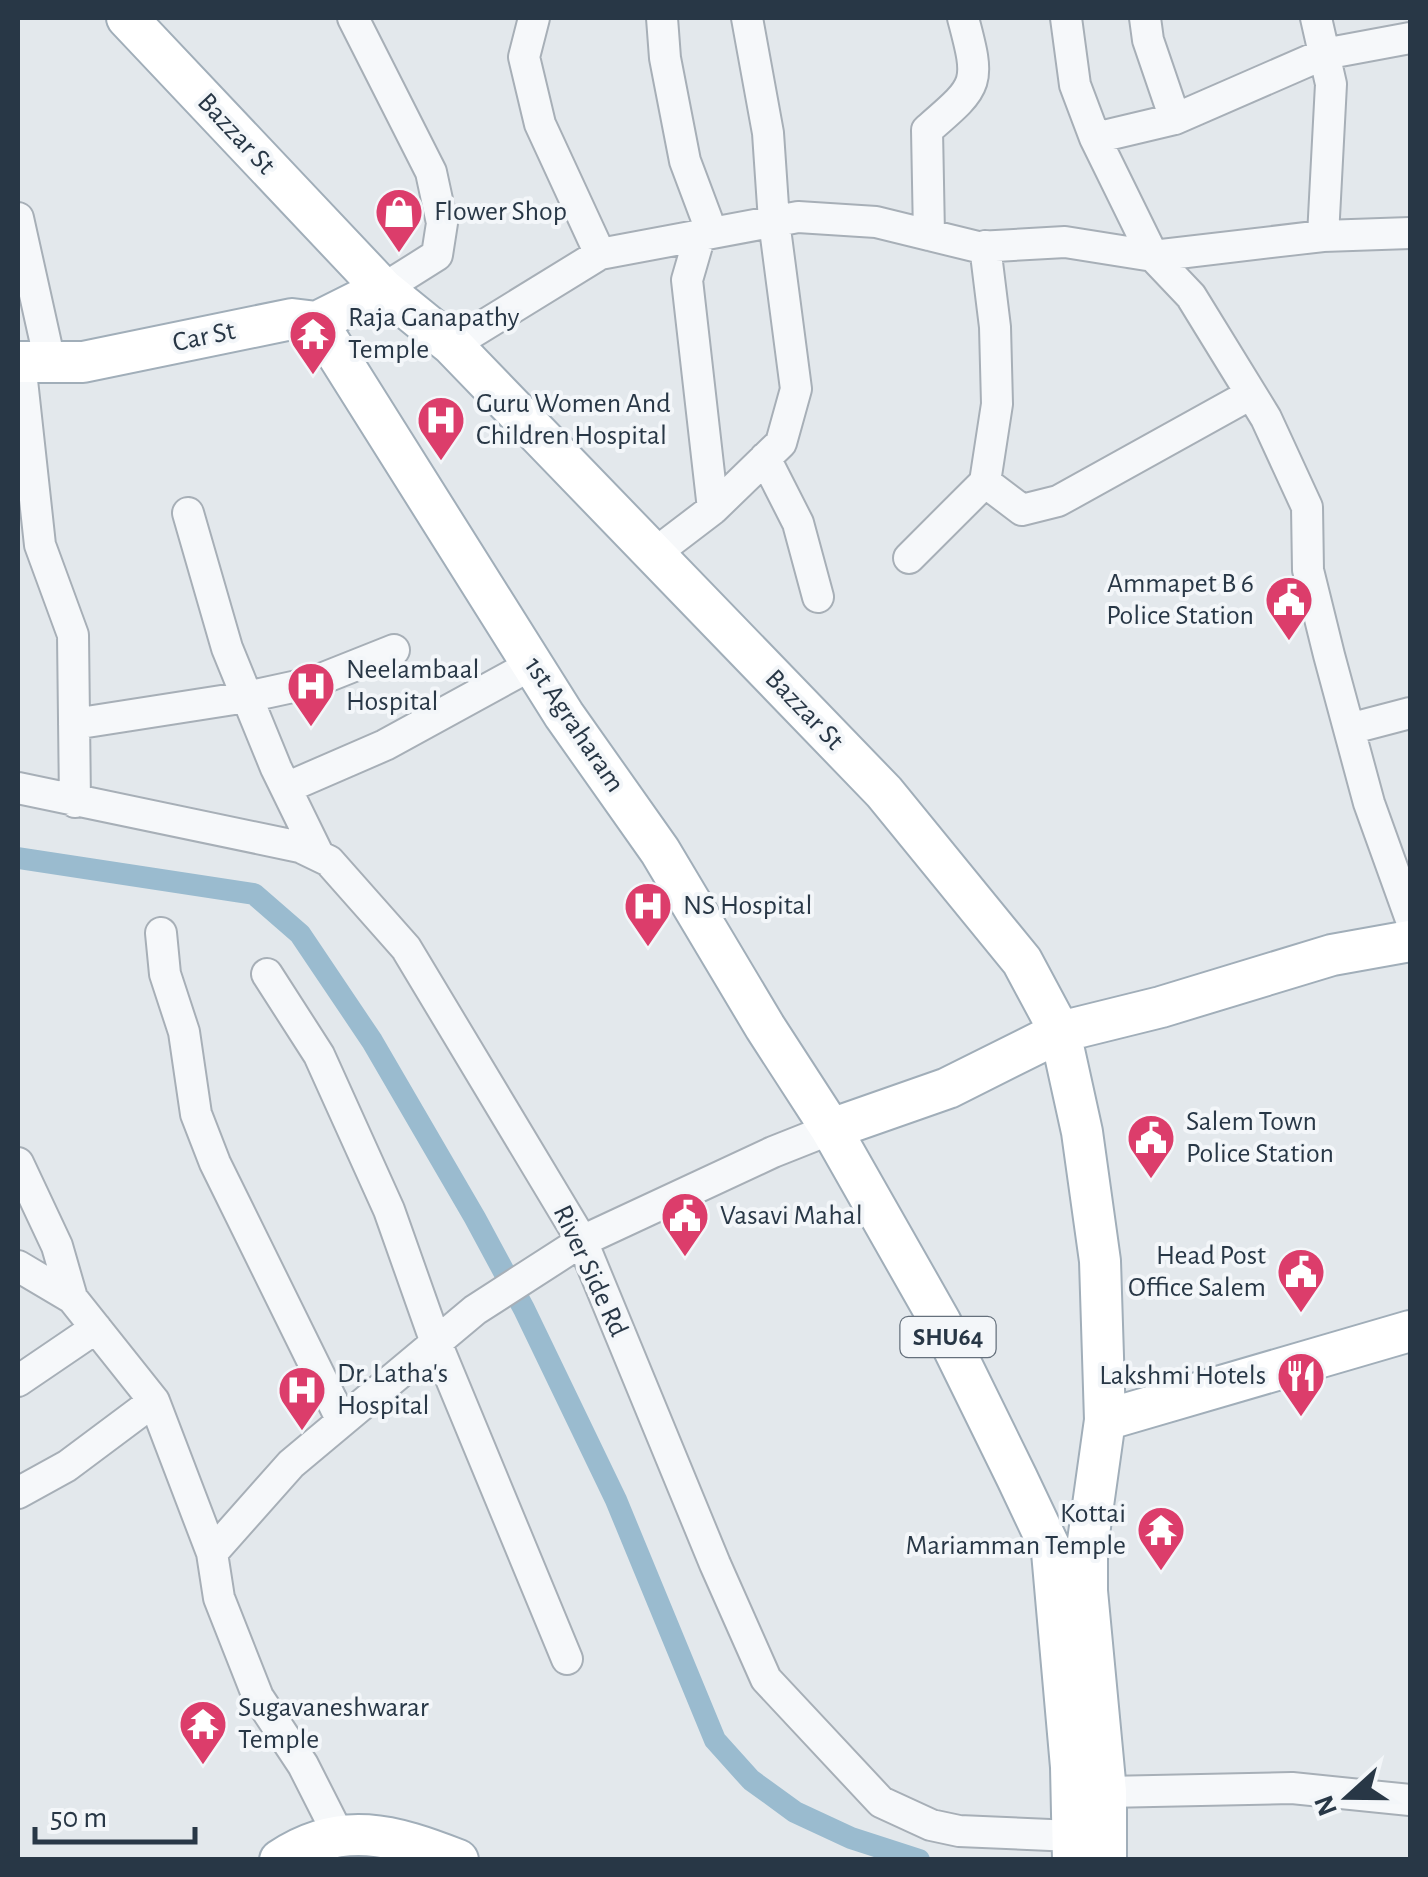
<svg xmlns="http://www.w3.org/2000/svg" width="1428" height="1877" font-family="'Alegreya Sans',sans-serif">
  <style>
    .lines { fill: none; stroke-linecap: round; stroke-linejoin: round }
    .canal { stroke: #9abbcf; stroke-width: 22 }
    .minor-casing { stroke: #a7afb7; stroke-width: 34 }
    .major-casing { stroke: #a1aeb9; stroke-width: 44 }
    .minor { stroke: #f6f8fa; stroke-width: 30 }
    .major { stroke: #fff; stroke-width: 40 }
    .labels { text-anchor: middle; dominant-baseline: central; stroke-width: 8; stroke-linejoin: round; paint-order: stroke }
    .shield { fill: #f3f6f9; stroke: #65707c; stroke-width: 2.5 }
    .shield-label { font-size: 25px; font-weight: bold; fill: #283746 }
    .street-label { font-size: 28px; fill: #283746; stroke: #f3f6f9 }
    .poi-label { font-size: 28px; fill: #283746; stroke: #f3f6f9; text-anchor: start }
  </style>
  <rect width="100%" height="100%" fill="#e3e8ec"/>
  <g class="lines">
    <path class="canal" d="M18 858 254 894 300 934 372 1041 475 1218 524 1309 616 1500 715 1740 751 1780 795 1812 851 1838 919 1860"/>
    <g class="minor-casing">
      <path id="minor" d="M353 18 431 172 442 223 437 255 383 289
        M534 18 524 57 540 124 600 254
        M662 18 665 58 685 161 712 233
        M1066 18 1075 85 1095 138 1153 256 1191 296 1266 418 1307 507 1308 570 1329 655 1369 803 1410 917
        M1145 18 1148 40 1175 119
        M1316 18 1331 84 1323 236
        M1095 138 1175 119 1324 54 1410 38
        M18 218 50 362
        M929 235 927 130C979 85 981 85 963 18
        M452 345 600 254 798 217 876 222 978 247 1065 242 1153 256 1323 236 1410 233
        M20 362 40 545 73 635 75 802
        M765 458 798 523 818 597
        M985 482 1022 510 1058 501 1251 394
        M713 509 781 443 796 389 774 221 768 133 747 18
        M188 513 227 648 276 768 319 856
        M654 554 713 509 687 280 700 235
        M909 558 985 482 997 404 995 327 985 246
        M74 724 247 697 311 683 394 650
        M1349 729 1410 713
        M18 788 300 847 329 861 406 948 582 1241 715 1564 766 1679 881 1802 931 1825 959 1831 1073 1836
        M286 788 385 745 533 664
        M161 933 165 974 184 1032 196 1114 215 1163 341 1419
        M267 974 319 1055 389 1210 435 1340 567 1659
        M18 1163 57 1246 72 1298
        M18 1266 72 1298 154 1401 212 1553
        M18 1381 96 1328
        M18 1493 67 1466 154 1401
        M1106 1792 1292 1788 1410 1800
        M338 1834 303 1765 258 1697 219 1598 212 1553 291 1464 475 1310 582 1241 773 1152 831 1129"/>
    </g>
    <g class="major-casing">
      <path id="major" d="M127 18 383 289 452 345 884 792 1022 961 1060 1032 1082 1132 1100 1261 1105 1420 1087 1548V1591L1106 1792V1860
        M317 322 564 715 660 851 765 1027 831 1129 940 1321 1017 1478 1052 1552 1071 1767 1073 1860
        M18 362H83L292 319 317 322 383 289
        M831 1129 948 1088 1060 1032 1161 1007 1332 955 1410 941
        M1105 1420 1410 1331
        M280 1860C341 1819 394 1835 458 1860"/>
    </g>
    <use href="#minor" class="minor"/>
    <use href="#major" class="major"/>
  </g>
  <defs>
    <g id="shop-pin" transform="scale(2.5)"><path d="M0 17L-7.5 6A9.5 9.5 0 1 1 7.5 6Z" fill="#dc3d6b" stroke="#f3f6f9"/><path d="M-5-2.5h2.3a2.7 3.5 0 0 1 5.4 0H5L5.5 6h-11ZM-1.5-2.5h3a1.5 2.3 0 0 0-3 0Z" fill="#fff"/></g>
    <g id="temple-pin" transform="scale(2.5)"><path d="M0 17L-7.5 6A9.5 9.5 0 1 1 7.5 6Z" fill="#dc3d6b" stroke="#f3f6f9"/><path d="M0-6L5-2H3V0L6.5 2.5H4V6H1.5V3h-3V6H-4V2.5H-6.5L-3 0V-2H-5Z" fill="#fff"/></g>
    <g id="hospital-pin" transform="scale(2.5)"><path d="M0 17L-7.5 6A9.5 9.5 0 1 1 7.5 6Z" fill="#dc3d6b" stroke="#f3f6f9"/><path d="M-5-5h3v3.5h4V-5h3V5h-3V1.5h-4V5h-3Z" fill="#fff"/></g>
    <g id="civic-pin" transform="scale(2.5)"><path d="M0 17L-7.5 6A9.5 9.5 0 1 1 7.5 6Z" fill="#dc3d6b" stroke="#f3f6f9"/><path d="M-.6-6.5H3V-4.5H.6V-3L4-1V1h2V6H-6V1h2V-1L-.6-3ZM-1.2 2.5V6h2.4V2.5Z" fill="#fff"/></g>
    <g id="restaurant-pin" transform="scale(2.5)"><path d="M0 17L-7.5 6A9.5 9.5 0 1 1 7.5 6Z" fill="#dc3d6b" stroke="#f3f6f9"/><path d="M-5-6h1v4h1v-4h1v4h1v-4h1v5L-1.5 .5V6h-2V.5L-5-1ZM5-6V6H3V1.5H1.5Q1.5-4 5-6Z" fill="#fff"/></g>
  </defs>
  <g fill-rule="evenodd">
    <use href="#shop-pin" x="399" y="212"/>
    <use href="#temple-pin" x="313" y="334"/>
    <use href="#hospital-pin" x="441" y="420"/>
    <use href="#civic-pin" x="1289" y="600"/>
    <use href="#hospital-pin" x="311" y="686"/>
    <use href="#hospital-pin" x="648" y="906"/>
    <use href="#civic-pin" x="1151" y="1138"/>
    <use href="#civic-pin" x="685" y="1216"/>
    <use href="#civic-pin" x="1301" y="1272"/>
    <use href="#restaurant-pin" x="1301" y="1376"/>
    <use href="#hospital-pin" x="302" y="1390"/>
    <use href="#temple-pin" x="1161" y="1530"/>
    <use href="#temple-pin" x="203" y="1724"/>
  </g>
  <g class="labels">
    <rect class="shield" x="900.5" y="1317" width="95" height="40" rx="8"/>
    <g class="shield-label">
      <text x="948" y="1337">SHU64</text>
    </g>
    <g class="street-label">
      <text transform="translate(236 134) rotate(47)">Bazzar St</text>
      <text transform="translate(204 337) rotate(-12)">Car St</text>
      <text transform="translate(804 710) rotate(46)">Bazzar St</text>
      <text transform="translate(574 725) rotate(56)">1st Agraharam</text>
      <text transform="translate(590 1271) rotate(65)">River Side Rd</text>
    </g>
    <g class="poi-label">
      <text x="434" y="212">Flower Shop</text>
      <text x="348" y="318">Raja Ganapathy<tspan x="348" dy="32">Temple</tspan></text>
      <text x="476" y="404">Guru Women And<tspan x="476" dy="32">Children Hospital</tspan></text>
      <text x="1254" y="584" text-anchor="end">Ammapet B 6<tspan x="1254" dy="32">Police Station</tspan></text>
      <text x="346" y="670">Neelambaal<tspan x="346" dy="32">Hospital</tspan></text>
      <text x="683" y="906">NS Hospital</text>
      <text x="1186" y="1122">Salem Town<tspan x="1186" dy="32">Police Station</tspan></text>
      <text x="720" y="1216">Vasavi Mahal</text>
      <text x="1266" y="1256" text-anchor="end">Head Post<tspan x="1266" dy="32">Office Salem</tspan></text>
      <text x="337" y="1374">Dr. Latha's<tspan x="337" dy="32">Hospital</tspan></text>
      <text x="1266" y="1376" text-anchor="end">Lakshmi Hotels</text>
      <text x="1126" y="1514" text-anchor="end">Kottai<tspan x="1126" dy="32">Mariamman Temple</tspan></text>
      <text x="238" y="1708">Sugavaneshwarar<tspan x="238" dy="32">Temple</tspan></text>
    </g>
  </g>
  <rect width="1428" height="1877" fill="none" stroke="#283746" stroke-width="40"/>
  <g transform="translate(1348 1797) rotate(249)" stroke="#f3f6f9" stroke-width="8" paint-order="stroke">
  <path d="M0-8L18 38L0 25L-18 38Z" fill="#283746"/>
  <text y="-15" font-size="28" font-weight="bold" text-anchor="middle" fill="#283746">N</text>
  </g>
  <path d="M35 1827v15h160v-15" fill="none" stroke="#283746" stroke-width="5"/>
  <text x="50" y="1827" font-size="30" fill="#283746" stroke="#f3f6f9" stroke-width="8" paint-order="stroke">50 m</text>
</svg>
